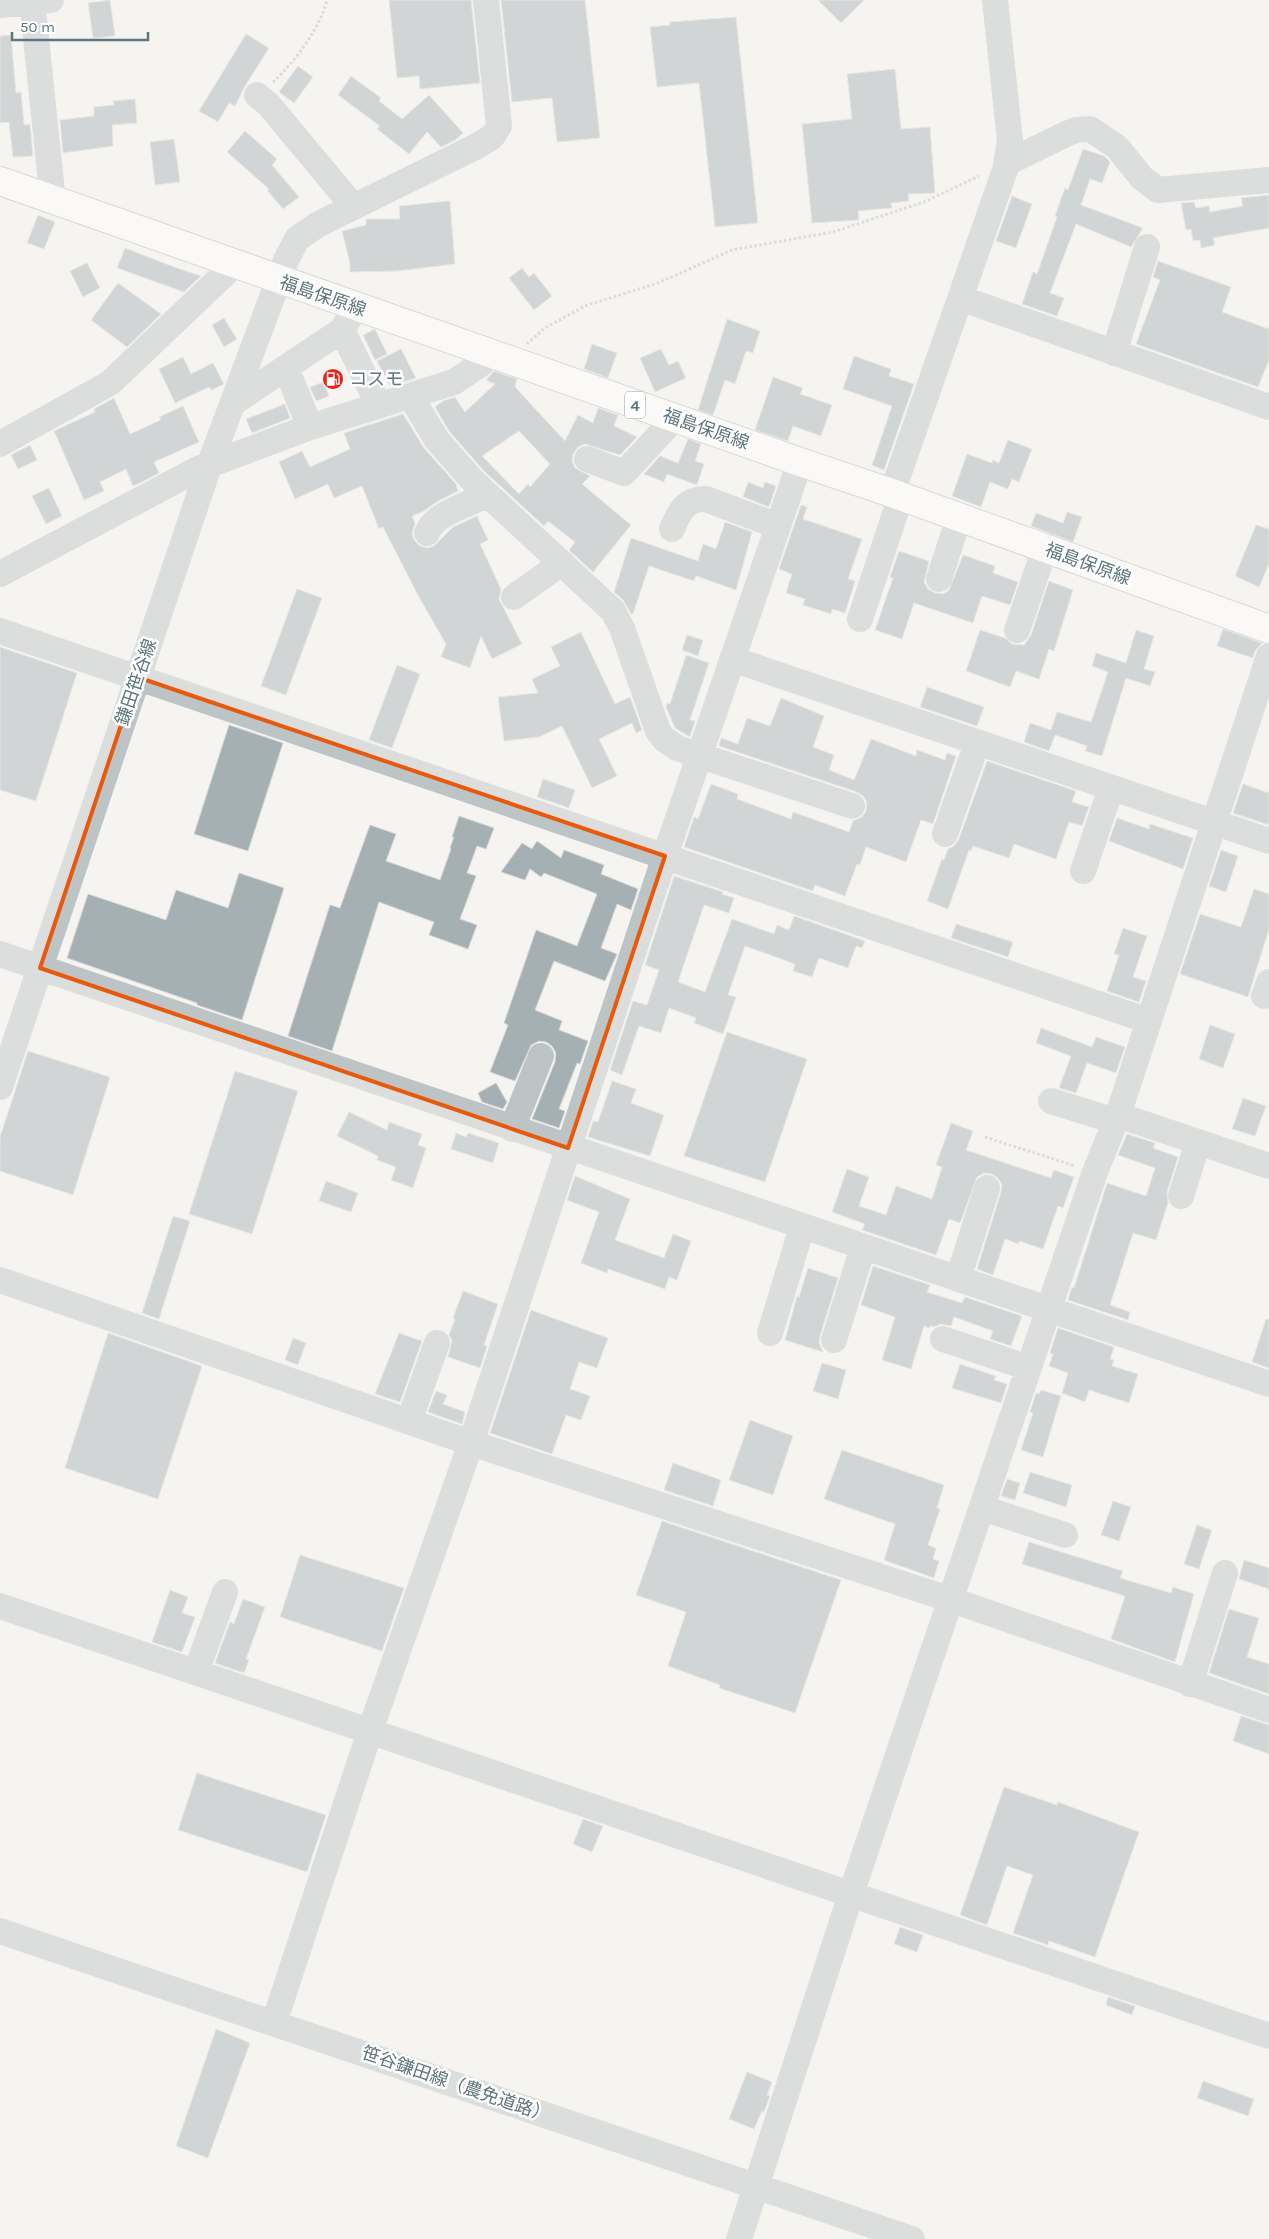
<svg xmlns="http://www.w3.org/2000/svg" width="1269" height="2239" font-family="Karla,'Noto Sans JP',sans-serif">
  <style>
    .building { fill: #a4b0b3; stroke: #d6d6d3; fill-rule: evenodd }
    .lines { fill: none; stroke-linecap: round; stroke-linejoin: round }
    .major-casing { stroke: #b0b7ba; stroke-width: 30 }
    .path { stroke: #b9bdbf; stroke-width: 3; stroke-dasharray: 2.5 2.5; stroke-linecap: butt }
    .minor { stroke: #bdc4c6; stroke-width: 26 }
    .major { stroke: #fff; stroke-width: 28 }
    .marked { fill: none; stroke: #e8590c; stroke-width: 4; stroke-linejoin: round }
    .labels { text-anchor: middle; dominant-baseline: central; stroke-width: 5; stroke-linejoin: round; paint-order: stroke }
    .shield { fill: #fff; stroke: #8e9fa4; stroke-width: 1 }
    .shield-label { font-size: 16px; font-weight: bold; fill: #5e767d }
    .street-label { font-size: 18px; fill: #5e767d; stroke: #fff }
    .poi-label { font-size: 18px; fill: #5e767d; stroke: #fff; text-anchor: start }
  </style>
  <rect width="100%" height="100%" fill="#f5f4f0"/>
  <path class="building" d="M110 0 115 36 93 38 88 3Z
    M389 0H471L480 83 420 89 419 76 397 78Z
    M501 0H585L600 138 557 142 552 98 512 102Z
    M818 0H864L841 23Z
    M736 17 758 223 715 227 699 83 657 87 650 27 670 25V22Z
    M246 34 269 48 245 86 235 106 229 103 218 122 199 111Z
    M11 35 16 93 21 92 24 125 30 124 33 156 13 157 9 122 0 123V36Z
    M298 66 313 77 294 103 279 92Z
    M895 69 901 129 930 127 935 193 908 194 909 201 891 203 892 208 858 211 859 220 812 223 802 124 852 119 847 74Z
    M351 76 381 98 379 101 402 119 429 95 463 133 455 140 441 147 427 132 409 154 377 129 380 126 338 95Z
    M135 99 137 123 112 125 113 146 63 153 60 120 94 116V107L114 105 113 101Z
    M245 131 277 159 272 165 299 197 283 209 267 190 269 189 227 152Z
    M174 139 180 182 155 185 150 142Z
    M1083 149 1104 156 1110 162 1102 183 1090 179 1081 205 1143 228 1131 247 1076 224 1050 293 1064 298 1057 316 1022 304 1033 272 1037 274 1057 217 1055 216 1065 188 1068 190Z
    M1269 195V228L1213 238 1215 245 1201 248 1200 240 1193 241 1191 229 1186 230 1181 203 1194 202 1196 208 1209 206 1210 212 1243 206 1241 198Z
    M1012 196 1032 204 1016 248 996 241Z
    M450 201 455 264 398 271 350 272V263L342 231 366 225V219H400L399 206Z
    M38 215 55 222 44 249 27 243Z
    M125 248 174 267 201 276 184 292 117 268Z
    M1158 261 1231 287 1222 312 1269 329V360L1258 387 1136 344 1160 280 1153 277Z
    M87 263 100 288 83 297 70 271Z
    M522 268 529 277 534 273 552 296 534 310 509 278Z
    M118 283 161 314 127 347 91 320Z
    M224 318 237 339 224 347 212 325Z
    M727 319 760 331 753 353 746 351 735 384 725 380 713 415 698 410Z
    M375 329 387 354 375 360 363 335Z
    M592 344 617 353 608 378 584 369Z
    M401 349 416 378 390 386 377 361Z
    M661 349 669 365 678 361 686 378 655 392 640 358Z
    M854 356 891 369 889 376 914 384 884 470 872 465 892 406 843 389Z
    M183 357 191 374 213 363 224 384 211 390 209 387 175 403 159 369Z
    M494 371 517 379 515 387 565 441 578 415 593 423 598 408 618 415 614 426 637 437 620 455 585 444 578 447 573 454 572 461 575 468 590 476 582 484 631 525 593 572 569 550 575 542 548 521 544 526 484 471 449 431 435 407 443 401 455 397 465 412 495 384 486 380ZM519 431 550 464 530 487 528 484 519 494 482 456Z
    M773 377 803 388 800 394 832 405 821 436 793 426 788 441 755 430Z
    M324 382 329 396 316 401 310 387Z
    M114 398 130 434 161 420 159 417 183 406 199 442 154 462 159 473 142 482 133 486 126 469 100 482 104 491 84 500 54 431 95 412 94 409Z
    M285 404 290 418 252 433 246 419Z
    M403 414 424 448 456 484 458 491 438 501 424 511 412 516 415 523 412 533 414 540 420 546 428 548 434 546 453 527 477 516 488 540 480 544 501 589 499 599 522 644 492 659 481 636 470 668 441 657 446 644 419 597 383 527 379 529 362 486 334 498 328 484 295 499 279 462 302 451 310 467 350 449 344 433Z
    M688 439 701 444 695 461 704 464 697 485 667 474 664 482 644 474 660 456 678 463Z
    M1008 440 1032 449 1019 482 1012 479 1008 489 990 482 981 507 952 496 967 454 992 463 993 460 999 463Z
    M30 445 37 460 18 469 11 455Z
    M748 482 763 488 765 482 776 486 769 507 743 497Z
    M49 488 62 516 46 524 32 496Z
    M801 505 807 507 803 519 862 539 848 579 855 581 845 613 832 609 831 614 803 605 805 599 786 593 792 574 779 569Z
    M1067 512 1082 517 1073 542 1031 526 1036 513 1063 523Z
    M725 522 752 532 736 590 696 576 694 581 649 566 633 614H631L623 600 614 592 631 538 698 561 703 544 716 549Z
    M1256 525 1269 529V564L1259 587 1235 576Z
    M899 551 929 561 924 582 928 589 935 593 943 594 949 590 963 555 995 566 993 573 1018 582 1010 605 982 596 973 623 914 603 902 639 875 630 893 578 890 577Z
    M1049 581 1073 590 1054 651 1049 649 1039 679 1016 671 1010 687 966 671 980 630 1005 638 1012 644 1024 645 1031 635Z
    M297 589 322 598 286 695 261 686Z
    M1223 629 1262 643 1255 651 1253 658 1217 646Z
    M1136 630 1154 636 1144 669 1155 672 1150 686 1126 678 1102 756 1085 751 1087 746 1055 735 1049 751 1024 742 1030 723 1051 730 1057 712 1091 722 1108 672 1092 666 1096 653 1126 663Z
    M581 632 615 704 630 697 642 730 636 733 632 723 599 739 617 776 592 788 562 726 539 737 504 741 498 697 538 693 532 679 560 666 551 647Z
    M687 635 703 640 698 656 682 650Z
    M0 647 77 673 36 801 0 790Z
    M686 655 709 663 690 720 695 721 690 737 675 728 666 707 667 703 670 704Z
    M397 665 420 674 392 748 369 740Z
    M927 687 984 707 977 726 920 707Z
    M781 698 824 716 813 747 834 755 829 770 854 780 871 739 916 756 917 750 945 760 947 753 956 756 933 824 921 820 906 862 866 847 860 865 857 864 845 896 815 885 813 891 684 847 694 817 698 819 711 784 738 794 737 799 791 819 793 812 849 832 853 821 862 817 866 811 867 802 863 796 857 792 719 746 721 738 738 744 747 718 770 726Z
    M229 725 283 743 248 851 194 834Z
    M987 761 1076 791 1072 802 1089 807 1082 826 1069 822 1056 859 1014 844 1009 858 973 846 971 851 969 850 948 909 927 901 942 859 944 860 948 849 954 846 959 839Z
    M543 779 575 790 569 808 537 797Z
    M1243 784 1269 793V825L1233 813Z
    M459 816 494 828 486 849 477 846 467 873 476 876 460 919 477 925 468 949 429 935 434 922 379 902 332 1051 288 1036 330 905 340 908 370 825 396 834 386 861 440 880 451 849 450 848 454 837H452Z
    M1117 818 1149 829 1150 824 1193 838 1183 869 1109 841Z
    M537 841 561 858 564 850 604 865 601 874 638 889 631 910 617 904 601 948 617 954 605 981 554 961 535 1010 562 1021 559 1030 588 1041 580 1064 577 1063 559 1109 565 1111 559 1128 532 1119 555 1062 556 1053 552 1046 546 1042 539 1041 531 1045 515 1081 490 1072 508 1025 504 1023 536 930 577 946 597 894 544 873 541 877 530 869 525 880 501 872 522 843 532 849Z
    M1221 850 1238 856 1226 892 1209 886Z
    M239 873 284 888 242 1020 197 1005V1003L67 958 88 894 166 920 176 890 228 908Z
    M674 876 723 892 722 894 734 898 729 913 704 905 678 982 705 992 732 919 774 934 777 925 789 930 794 916 865 941 862 948 856 946 848 968 819 958 812 977 793 971 795 964 745 946 728 995 736 997 723 1034 694 1023 696 1018 669 1008 661 1033 639 1026 622 1075 610 1070 633 1001 647 1005 659 970 645 965Z
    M1254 889 1269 894V929L1248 997 1180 974 1200 914 1241 927Z
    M956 924 1013 942 1008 957 951 938Z
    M1123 928 1147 936 1133 977 1146 981 1139 1002 1107 991 1119 955 1114 954Z
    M1210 1025 1235 1034 1223 1068 1199 1059Z
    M1041 1028 1092 1047 1096 1037 1125 1047 1116 1073 1087 1063 1076 1093 1059 1088 1071 1056 1036 1043Z
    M727 1032 807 1059 765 1182 684 1156Z
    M28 1051 110 1077 73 1195 0 1171V1137Z
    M235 1071 298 1091 252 1234 189 1214Z
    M612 1081 636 1089 631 1103 664 1115 650 1156 588 1137 593 1121 598 1122Z
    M496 1083 507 1102 503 1109 482 1102 478 1093Z
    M1243 1098 1266 1106 1255 1136 1232 1129Z
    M349 1112 387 1130 389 1122 422 1134 418 1145 426 1148 413 1188 391 1180 396 1167 377 1160 378 1156 337 1136Z
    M951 1123 973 1131 966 1150 1051 1178 1054 1170 1074 1177 1063 1208 1058 1206 1043 1249 1019 1241V1244L1005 1239 993 1275 977 1269 1001 1192 1002 1185 998 1178 992 1174 984 1173 977 1177 960 1223 949 1219 936 1255 862 1230 865 1224 832 1212 847 1169 869 1177 859 1206 886 1215 896 1186 932 1199 942 1167 936 1165Z
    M456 1133 466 1137 468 1133 499 1143 493 1163 451 1149Z
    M1127 1134 1155 1143 1153 1148 1178 1157 1167 1192 1168 1203 1156 1240 1133 1233 1110 1305 1130 1312 1128 1320 1068 1300 1072 1287 1074 1288 1107 1183 1146 1196 1155 1168 1118 1155Z
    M575 1176 630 1199 615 1240 664 1258 673 1234 691 1241 677 1280 669 1277 665 1289 608 1269 607 1273 581 1263 599 1212 567 1200Z
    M326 1181 358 1193 351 1212 319 1201Z
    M173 1216 190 1221 159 1319 142 1313Z
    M873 1266 930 1285 927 1292 962 1303 965 1297 1022 1316 1011 1346 990 1339 993 1331 954 1317 951 1326 941 1324 934 1327 930 1326 929 1328 924 1326 911 1369 882 1360 895 1317 861 1305Z
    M808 1268 838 1278 820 1336 819 1343 823 1352 785 1340 797 1296 799 1297Z
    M463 1291 498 1304 484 1345 487 1346 480 1368 448 1357 452 1341 449 1335 455 1319 453 1318Z
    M531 1310 608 1338 597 1368 579 1362 570 1389 590 1396 581 1420 566 1415 552 1454 490 1433Z
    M1266 1319H1269V1368L1252 1362Z
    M1058 1328 1114 1347 1110 1359 1114 1360 1112 1366 1138 1374 1129 1403 1089 1390 1085 1402 1062 1393 1068 1373 1049 1366 1053 1354 1050 1353Z
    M108 1333 202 1366 158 1499 65 1468Z
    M399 1333 422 1341 400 1402 375 1394Z
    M293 1338 306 1343 298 1365 285 1360Z
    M822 1363 846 1370 838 1399 813 1391Z
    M960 1364 996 1376 994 1380 1007 1384 1001 1403 952 1388Z
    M1041 1390 1061 1396 1043 1457 1021 1450 1033 1413 1030 1412 1036 1393 1039 1394Z
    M436 1391 447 1395 443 1404 465 1412 462 1424 428 1412Z
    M750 1420 793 1436 773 1495 729 1480Z
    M842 1450 944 1485 937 1508 940 1509 928 1545 936 1548 933 1559 939 1561 934 1578 884 1560 895 1524 824 1499Z
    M673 1463 721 1480 713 1506 664 1490Z
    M1030 1472 1072 1485 1066 1507 1023 1493Z
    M1007 1479 1020 1483 1015 1500 1001 1496Z
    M1113 1501 1131 1507 1119 1541 1101 1535Z
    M662 1521 841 1580 795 1713 719 1688 720 1685 668 1666 686 1612 636 1595Z
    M1197 1525 1212 1530 1199 1569 1184 1564Z
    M1029 1542 1123 1571 1120 1578 1171 1593 1173 1587 1194 1594 1175 1662 1111 1639 1125 1596 1022 1564Z
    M300 1555 404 1588 382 1651 280 1617Z
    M1244 1560 1269 1568V1589L1239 1579Z
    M170 1590 188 1597 182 1613 195 1617 182 1652 152 1642Z
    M243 1599 265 1607 246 1659 249 1660 244 1673 215 1663 230 1622 234 1624Z
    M1229 1609 1259 1618 1247 1657 1269 1664V1694L1209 1673Z
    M1241 1716 1269 1725V1754L1233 1741Z
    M197 1773 326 1815 307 1872 178 1830Z
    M1004 1787 1057 1805 1058 1802 1139 1832 1095 1957 1049 1941 1048 1945 1013 1933 1033 1875 1007 1866 987 1925 960 1915Z
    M583 1819 603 1826 592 1852 573 1844Z
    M900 1927 923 1935 917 1952 894 1944Z
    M1108 1997 1135 2006 1132 2015 1106 2005Z
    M216 2029 250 2043 208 2158 176 2146Z
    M747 2072 772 2082 767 2095 770 2096 764 2112 762 2111 754 2129 729 2119Z
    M1203 2081 1254 2099 1248 2116 1197 2098Z"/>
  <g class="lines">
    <g class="major-casing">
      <path id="major" d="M0 181 800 462 892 493 1269 629"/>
    </g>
    <path class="path" d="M273 82C294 63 320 28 327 0
      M527 344 545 328 585 306 658 283 732 250 833 232 924 202 979 176
      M985 1137 1075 1166"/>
    <path class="minor" d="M32 0 53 201
      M0 5 51 0
      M257 95 269 105 353 206
      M1007 163 1066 134 1076 130 1090 129 1117 147 1142 178 1158 190 1269 180
      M960 298 1269 407
      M342 330 379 406
      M1114 353 1147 247
      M286 368 310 427
      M411 397 437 440 473 481 613 611 622 628 658 731 664 739 677 748 852 806
      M233 403 342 330 356 307
      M0 444 110 383 235 264
      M587 459 624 473 675 418
      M892 493 1005 170 1010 141 995 0
      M672 529C679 512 686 498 706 499L778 526
      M427 533C435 512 469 506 487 494
      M0 574 198 469 310 427 454 382 481 364 486 353
      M939 579 959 517
      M514 597 562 563
      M860 619 901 496
      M1017 630 1045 548
      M0 631 1149 1021
      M732 659 1269 841
      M945 834 977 743
      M1083 871 1111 788
      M0 954 1269 1384
      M1264 996 1269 982
      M0 1087 209 466 286 260 297 239 317 225 477 146 492 137 499 126 486 0
      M1051 1101 1115 1121
      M1118 1115 1269 1166
      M512 1129 541 1056
      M1181 1196 1198 1142
      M958 1279 987 1188
      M0 1280 471 1443 952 1600 1269 1710
      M770 1333 802 1227
      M943 1339 1029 1368
      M834 1340 863 1247
      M409 1421 437 1343
      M982 1508 1065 1535
      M0 1606 1269 2036
      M196 1672 225 1592
      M1190 1684 1225 1573
      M0 1931 912 2239
      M274 2023 370 1731 471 1443 665 856 800 462
      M739 2239 851 1894 1095 1172 1118 1115 1269 656"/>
    <use href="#major" class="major"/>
  </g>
  <path d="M0 0H1269V2239H0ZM137 677 665 856 568 1148 40 968Z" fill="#f5f4f0" fill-opacity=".55" fill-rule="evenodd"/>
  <path class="marked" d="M137 677 665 856 568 1148 40 968Z"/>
  <defs>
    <g id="fuel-disc" transform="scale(1.125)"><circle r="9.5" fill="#ed2318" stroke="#fff"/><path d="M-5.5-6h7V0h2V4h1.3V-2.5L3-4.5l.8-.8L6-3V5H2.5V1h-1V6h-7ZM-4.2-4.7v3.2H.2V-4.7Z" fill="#fff"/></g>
  </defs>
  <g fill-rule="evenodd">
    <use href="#fuel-disc" x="333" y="379"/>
  </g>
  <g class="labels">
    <rect class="shield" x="625" y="391.5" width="20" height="27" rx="4"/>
    <g class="shield-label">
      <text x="635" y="405">4</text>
    </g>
    <g class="street-label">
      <text transform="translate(323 296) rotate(19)">福島保原線</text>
      <text transform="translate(706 429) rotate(19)">福島保原線</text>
      <text transform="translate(1088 564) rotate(20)">福島保原線</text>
      <text transform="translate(136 682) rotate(-71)">鎌田笹谷線</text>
      <text transform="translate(456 2084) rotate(19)">笹谷鎌田線（農免道路）</text>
    </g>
    <g class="poi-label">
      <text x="349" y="379">コスモ</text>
    </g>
  </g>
  <path d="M12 32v8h136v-8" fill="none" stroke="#5e767d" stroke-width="2.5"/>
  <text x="20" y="32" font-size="15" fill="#5e767d" stroke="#ffffff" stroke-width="4" paint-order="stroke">50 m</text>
</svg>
